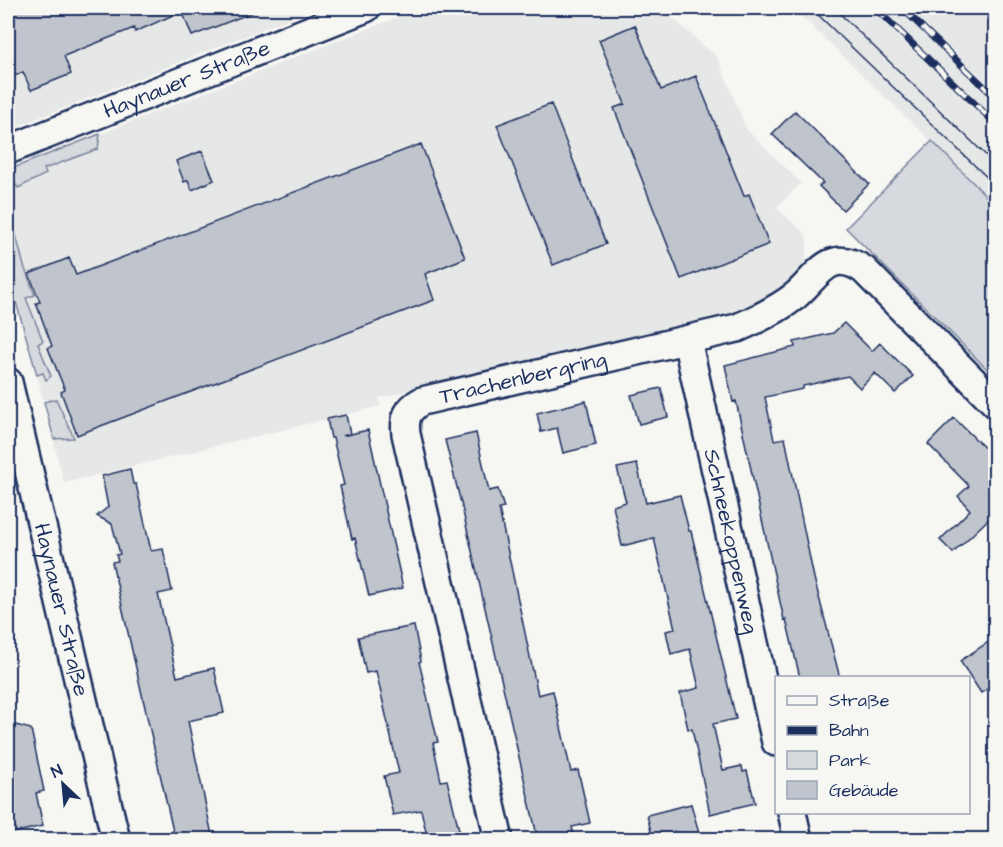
<svg xmlns="http://www.w3.org/2000/svg" width="1003" height="847" font-family="'Architects Daughter',sans-serif">
  <style>
    .built { fill: #e6e7e7 }
    .green { fill: #d6d9dd; stroke: #78849e; stroke-width: 1.5 }
    .building { fill: #c0c4cd; stroke: #1b2f5e; stroke-width: 1.5 }
    .lines { fill: none; stroke-linecap: round; stroke-linejoin: round }
    .street-casing { stroke: #1b2f5e; stroke-width: 32 }
    .street { stroke: #f6f6f2; stroke-width: 27 }
    .tram { stroke: #1b2f5e; stroke-width: 1.5 }
    .rail-casing { stroke: #1b2f5e; stroke-width: 7 }
    .rail { stroke: #f6f6f2; stroke-width: 4.5; stroke-dasharray: 14; stroke-linecap: butt }
    .labels { text-anchor: middle; dominant-baseline: central; stroke-width: 5; stroke-linejoin: round; paint-order: stroke }
    .street-label { font-size: 22px; fill: #1b2f5e; stroke: #f6f6f2 }
  </style>
  <rect width="100%" height="100%" fill="#f6f6f2"/>
  <filter id="ink" filterUnits="userSpaceOnUse"><feTurbulence type="fractalNoise" baseFrequency=".0167" numOctaves="2"/><feDisplacementMap in="SourceGraphic" scale="12" xChannelSelector="R" yChannelSelector="G"/><feConvolveMatrix kernelMatrix="1 2 1 2 8 2 1 2 1" color-interpolation-filters="sRGB"/></filter>
  <g filter="url(#ink)">
    <path class="built" d="M8 8H315L8 130Z
      M421 8H523L533 12 545 8H661L718 58 746 129 801 183 776 208 807 235 806 260 785 285 766 301 748 310 379 398 380 406 64 483 37 375 8 274V170Z
      M793 8H995V203Z"/>
    <path class="green" d="M100 134 98 149 44 169 46 174 18 188 16 185 8 188V170Z
      M932 141 995 205V377L846 228Z
      M8 204 24 266 35 295 26 298 43 341 38 344 51 376 46 380 43 373 37 375 8 274Z
      M56 399 74 438 54 439 44 402Z"/>
    <path class="building" d="M8 8H261V9L192 36 182 11 135 32 134 28 64 56 71 74 31 90 23 72 8 79Z
      M635 25 661 90 696 76 744 196 749 194 769 244 681 279 614 108 625 104 599 40Z
      M551 104 606 244 553 265 497 125Z
      M795 111 869 184 843 210 819 186 823 183 772 134Z
      M421 144 465 258 425 274 434 300 77 435 61 392 65 390 48 348 52 346 36 303 40 302 29 274 69 258 76 275Z
      M202 151 214 180 192 190 188 180 184 182 176 161Z
      M844 323 872 351 880 343 913 376 895 393 875 373 860 388 848 376 803 386V389L765 397 774 440 785 438 814 578 840 678H800L786 619 784 620 736 401 733 402 725 365 795 347 794 342 833 333Z
      M661 388 668 417 639 424 631 395Z
      M586 401 596 445 563 453 557 428 541 432 537 413Z
      M346 415 350 434 342 436 368 430 403 588 369 596 355 538 352 539 340 486 344 485 333 438H331L327 419Z
      M954 418 996 459V512L953 553 940 540 970 510 958 496 969 486 928 444Z
      M476 433 489 491 498 489 504 508 499 509 538 695 553 691 571 772 578 770 590 823 572 827 575 840H538L461 503 445 440Z
      M637 464 646 503 680 495 689 531H691L736 719 713 724 723 770 742 766 743 772 747 771 755 803 710 814 692 729H688L680 693 699 688 690 649 671 654 666 631 675 629 654 538 622 546 613 506 626 502 617 468Z
      M130 469 133 484H136L151 551 163 549 172 591 158 594 177 677 214 668 224 713 188 721 213 840H175L112 562 118 561 116 555 120 554 112 524 97 516 108 507 102 476Z
      M414 626 421 661 419 662 438 742 433 743 441 781 447 780 460 834 436 840H428L421 810 393 815 384 776 399 773 376 671 366 673 358 637Z
      M996 637V683L981 693 960 661Z
      M8 723 31 729 44 791 36 793 43 826 8 834Z
      M691 804 701 840H653L647 815Z"/>
    <g class="lines">
      <g class="street-casing">
        <g id="street">
          <path id="s1" d="M8 150 366 8"/>
          <path id="s2" d="M687 340 776 742"/>
          <path id="s3" d="M8 382 116 840"/>
          <path d="M792 812 798 840"/>
          <path id="s4" d="M499 840 406 434C404 418 407 409 422 401L737 328C758 319 777 310 795 296 818 277 829 246 864 270L996 404"/>
        </g>
      </g>
      <use href="#street" class="street"/>
      <path class="tram" d="M811 8 996 186
        M834 8 996 165"/>
      <g class="rail-casing">
        <path id="rail" d="M875 8 996 124
          M902 8 996 98"/>
      </g>
      <use href="#rail" class="rail"/>
    </g>
  </g>
  <g class="labels">
    <g class="street-label">
      <text stroke="none"><textPath href="#s1" startOffset="192">Haynauer Straße</textPath></text>
      <text stroke="none"><textPath href="#s4" startOffset="560">Trachenbergring</textPath></text>
      <text stroke="none"><textPath href="#s2" startOffset="206">Schneekoppenweg</textPath></text>
      <text stroke="none"><textPath href="#s3" startOffset="234">Haynauer Straße</textPath></text>
    </g>
  </g>
  <rect width="1003" height="847" fill="none" stroke="#f6f6f2" stroke-width="30"/>
  <rect x="15" y="15" width="973" height="817" fill="none" stroke="#1b2f5e" stroke-width="2" filter="url(#ink)"/>
  <rect x="775" y="676" width="195" height="138" fill="#f6f6f2" stroke="#9ea6b7" stroke-width="1.5"/>
  <rect x="787" y="696" width="30" height="9" fill="#f6f6f2" stroke="#9ea6b7" stroke-width="1.5"/>
  <text x="829" y="706" font-size="18" fill="#1b2f5e">Straße</text>
  <rect x="787" y="726" width="30" height="9" fill="#1b2f5e" stroke="#9ea6b7" stroke-width="1.5"/>
  <text x="829" y="736" font-size="18" fill="#1b2f5e">Bahn</text>
  <rect x="787" y="751" width="30" height="18" fill="#d6d9dd" stroke="#9ea6b7" stroke-width="1.5"/>
  <text x="829" y="766" font-size="18" fill="#1b2f5e">Park</text>
  <rect x="787" y="781" width="30" height="18" fill="#c0c4cd" stroke="#9ea6b7" stroke-width="1.5"/>
  <text x="829" y="796" font-size="18" fill="#1b2f5e">Gebäude</text>
  <g transform="translate(63 784) rotate(334)" stroke="#f6f6f2" stroke-width="4.5" paint-order="stroke">
  <path d="M0-4.5L10 22L0 15L-10 22Z" fill="#1b2f5e"/>
  <text y="-9" font-size="16" font-weight="bold" text-anchor="middle" fill="#1b2f5e">N</text>
  </g>
</svg>
